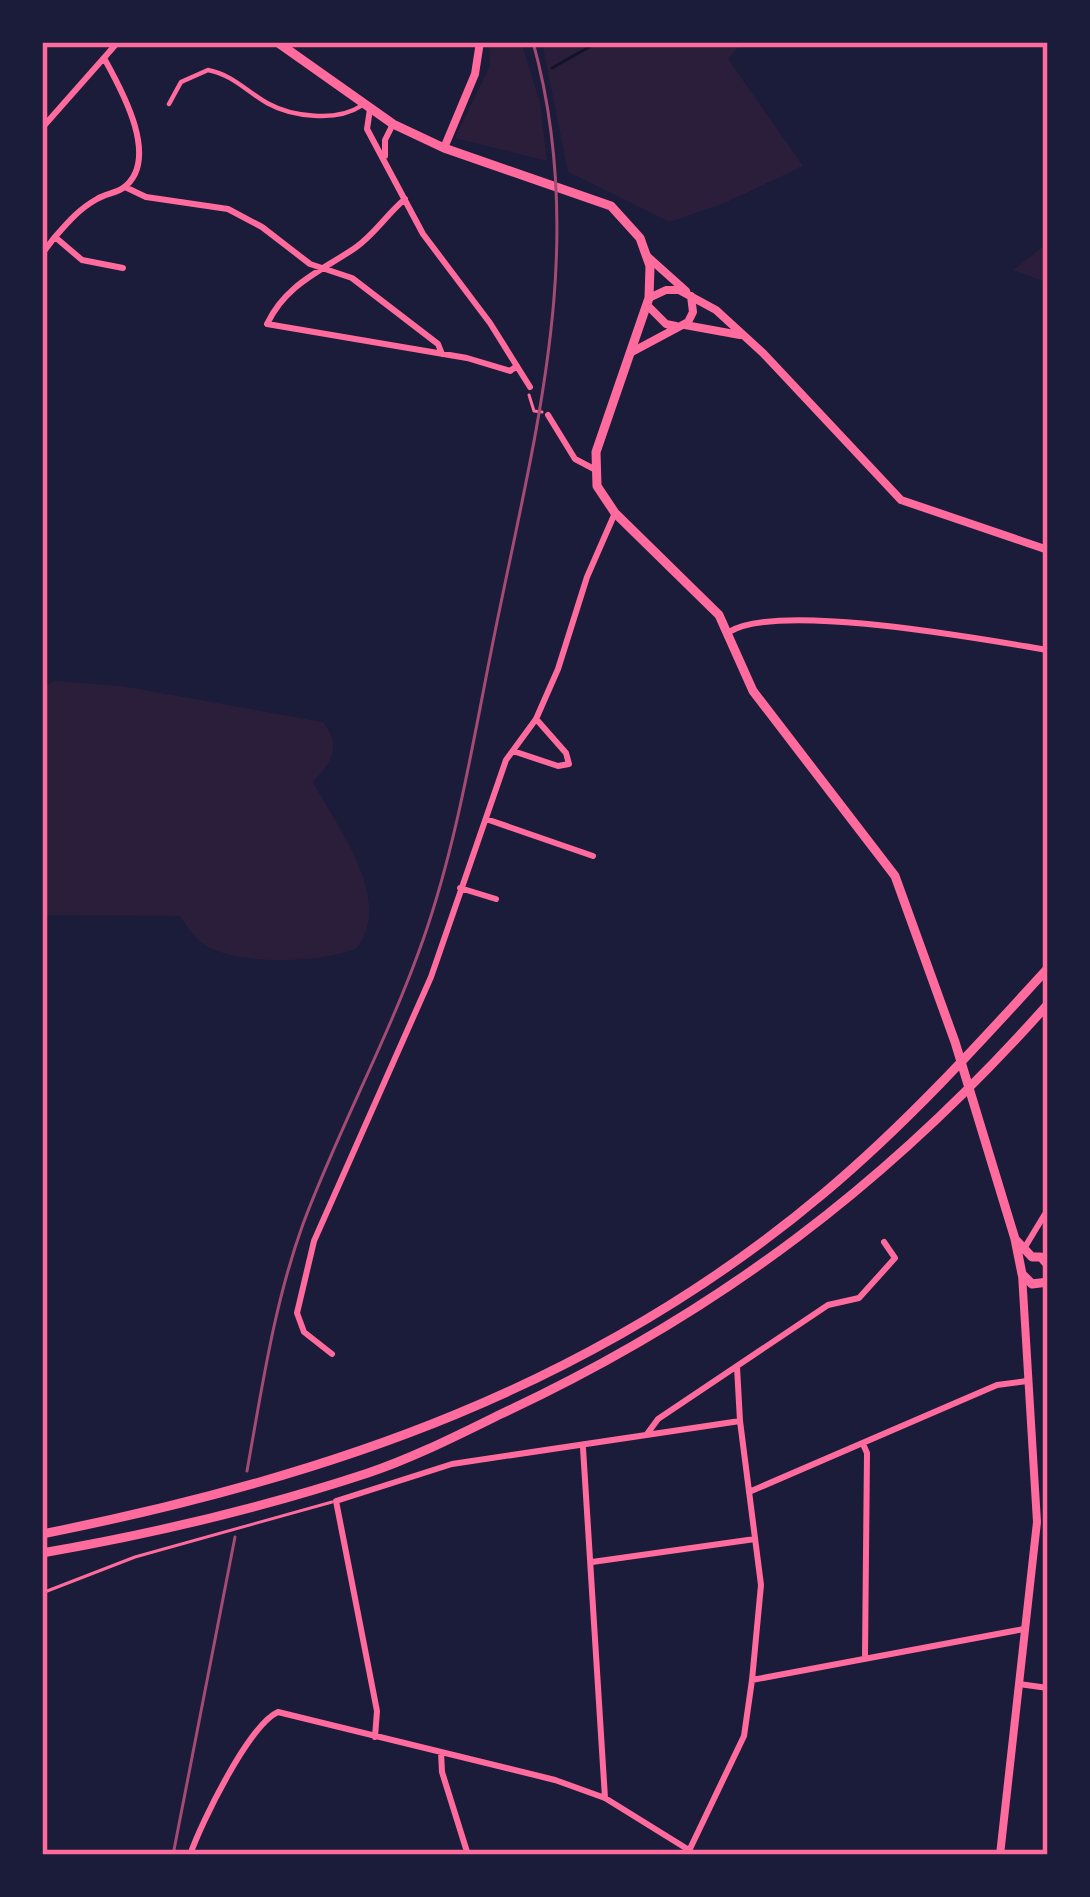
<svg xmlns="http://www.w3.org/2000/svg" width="1090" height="1897" font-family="Montserrat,sans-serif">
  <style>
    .green { fill: #2a1e3b }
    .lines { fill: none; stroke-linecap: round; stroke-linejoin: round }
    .stream { stroke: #12122b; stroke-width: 3 }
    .path { stroke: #ff6b9d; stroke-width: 3 }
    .service { stroke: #ff6b9d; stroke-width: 3 }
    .pedestrian { stroke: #ff6b9d; stroke-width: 4.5 }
    .minor { stroke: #ff6b9d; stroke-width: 6 }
    .tertiary { stroke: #ff6b9d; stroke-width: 8 }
    .secondary { stroke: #ff6b9d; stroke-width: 8 }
    .primary { stroke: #ff6b9d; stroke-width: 9 }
    .trunk { stroke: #ff6b9d; stroke-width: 9 }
    .rail { stroke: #a44b75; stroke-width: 3 }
    .neatline { fill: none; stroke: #ff6b9d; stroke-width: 4.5 }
  </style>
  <rect width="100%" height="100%" fill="#1b1b3a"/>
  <path class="green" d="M489 42H521L540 102 547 161 455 138 490 66Z
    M542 42H743L728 59 803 166 727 202 670 222 568 172Z
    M1048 243V283L1013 270Z
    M55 681 122 686 323 722C342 745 332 763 313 782 337 827 394 899 357 948 323 963 237 966 205 945 194 939 187 926 180 916L42 915V687Z"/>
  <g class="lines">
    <path class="stream" d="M552 68 598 42"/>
    <path class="path" d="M529 395 534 411 542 412"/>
    <path class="service" d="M42 1593 135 1557 332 1502"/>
    <path class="pedestrian" d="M169 104 181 82 208 70C233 75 246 91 267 103 292 117 337 122 361 106"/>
    <path class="minor" d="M104 58C120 87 162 160 123 188 116 193 105 194 97 199 79 209 68 222 55 237L82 260 123 268
      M370 109 367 129 423 234 490 323 530 387
      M42 128 118 42
      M385 156V140L393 124
      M125 187 146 197 228 209 262 227 310 264 352 278 438 344 442 354
      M405 199C387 214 375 234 355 248 321 271 286 284 267 324L467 358 510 371 517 366
      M42 254 54 238
      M548 415 575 459 594 469
      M729 632C778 601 986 640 1048 650
      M513 751 558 766 569 764 566 753 537 720
      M486 819 593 856
      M460 888 496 899
      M1025 1247 1048 1209
      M332 1354 304 1332 297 1313 314 1241 431 977 506 760 536 719 558 669 587 577 615 513
      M647 1434 658 1419 828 1305 859 1298 895 1258 884 1242
      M863 1444 867 1453 865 1655
      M583 1448 605 1798
      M749 1492 997 1385 1027 1381
      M592 1562 755 1539
      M752 1680 1024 1629
      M1019 1684 1048 1688
      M375 1737 377 1711 336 1501 452 1464 740 1421
      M441 1752 442 1772 468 1855
      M190 1855C201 1823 249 1725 278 1712L555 1780 605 1798 697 1855
      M687 1855 744 1736 752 1680 761 1585 740 1421 737 1367"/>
    <path class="tertiary" d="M444 148 475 74 480 42
      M648 257 686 291
      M649 298 666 290H679L716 310 763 353 901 500 1048 550
      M648 306 666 324 676 326
      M685 325 740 335
      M630 353 688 322 693 312 691 296"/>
    <path class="secondary" d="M1000 1855 1037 1522 1022 1274"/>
    <path class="primary" d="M277 42 393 124 444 148 611 206 640 238 650 266 649 298 596 452 597 486 615 513 719 615 753 691 895 876 955 1042 1015 1239 1022 1274 1032 1284 1048 1282
      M1015 1239 1032 1257H1041L1048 1265"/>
    <path class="trunk" d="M42 1534C331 1477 595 1386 824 1193 905 1125 977 1046 1048 968
      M42 1553C152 1534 262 1508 368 1473 413 1458 458 1435 501 1414 718 1313 889 1183 1048 1004"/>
    <path class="rail" d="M247 1471C262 1388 274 1304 303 1224 339 1128 389 1037 423 940 458 840 474 735 495 632 535 433 589 244 533 42
      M173 1855 235 1537"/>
  </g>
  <rect width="1090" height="1897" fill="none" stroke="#1b1b3a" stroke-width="90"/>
  <rect x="45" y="45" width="1000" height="1807" class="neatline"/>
</svg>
